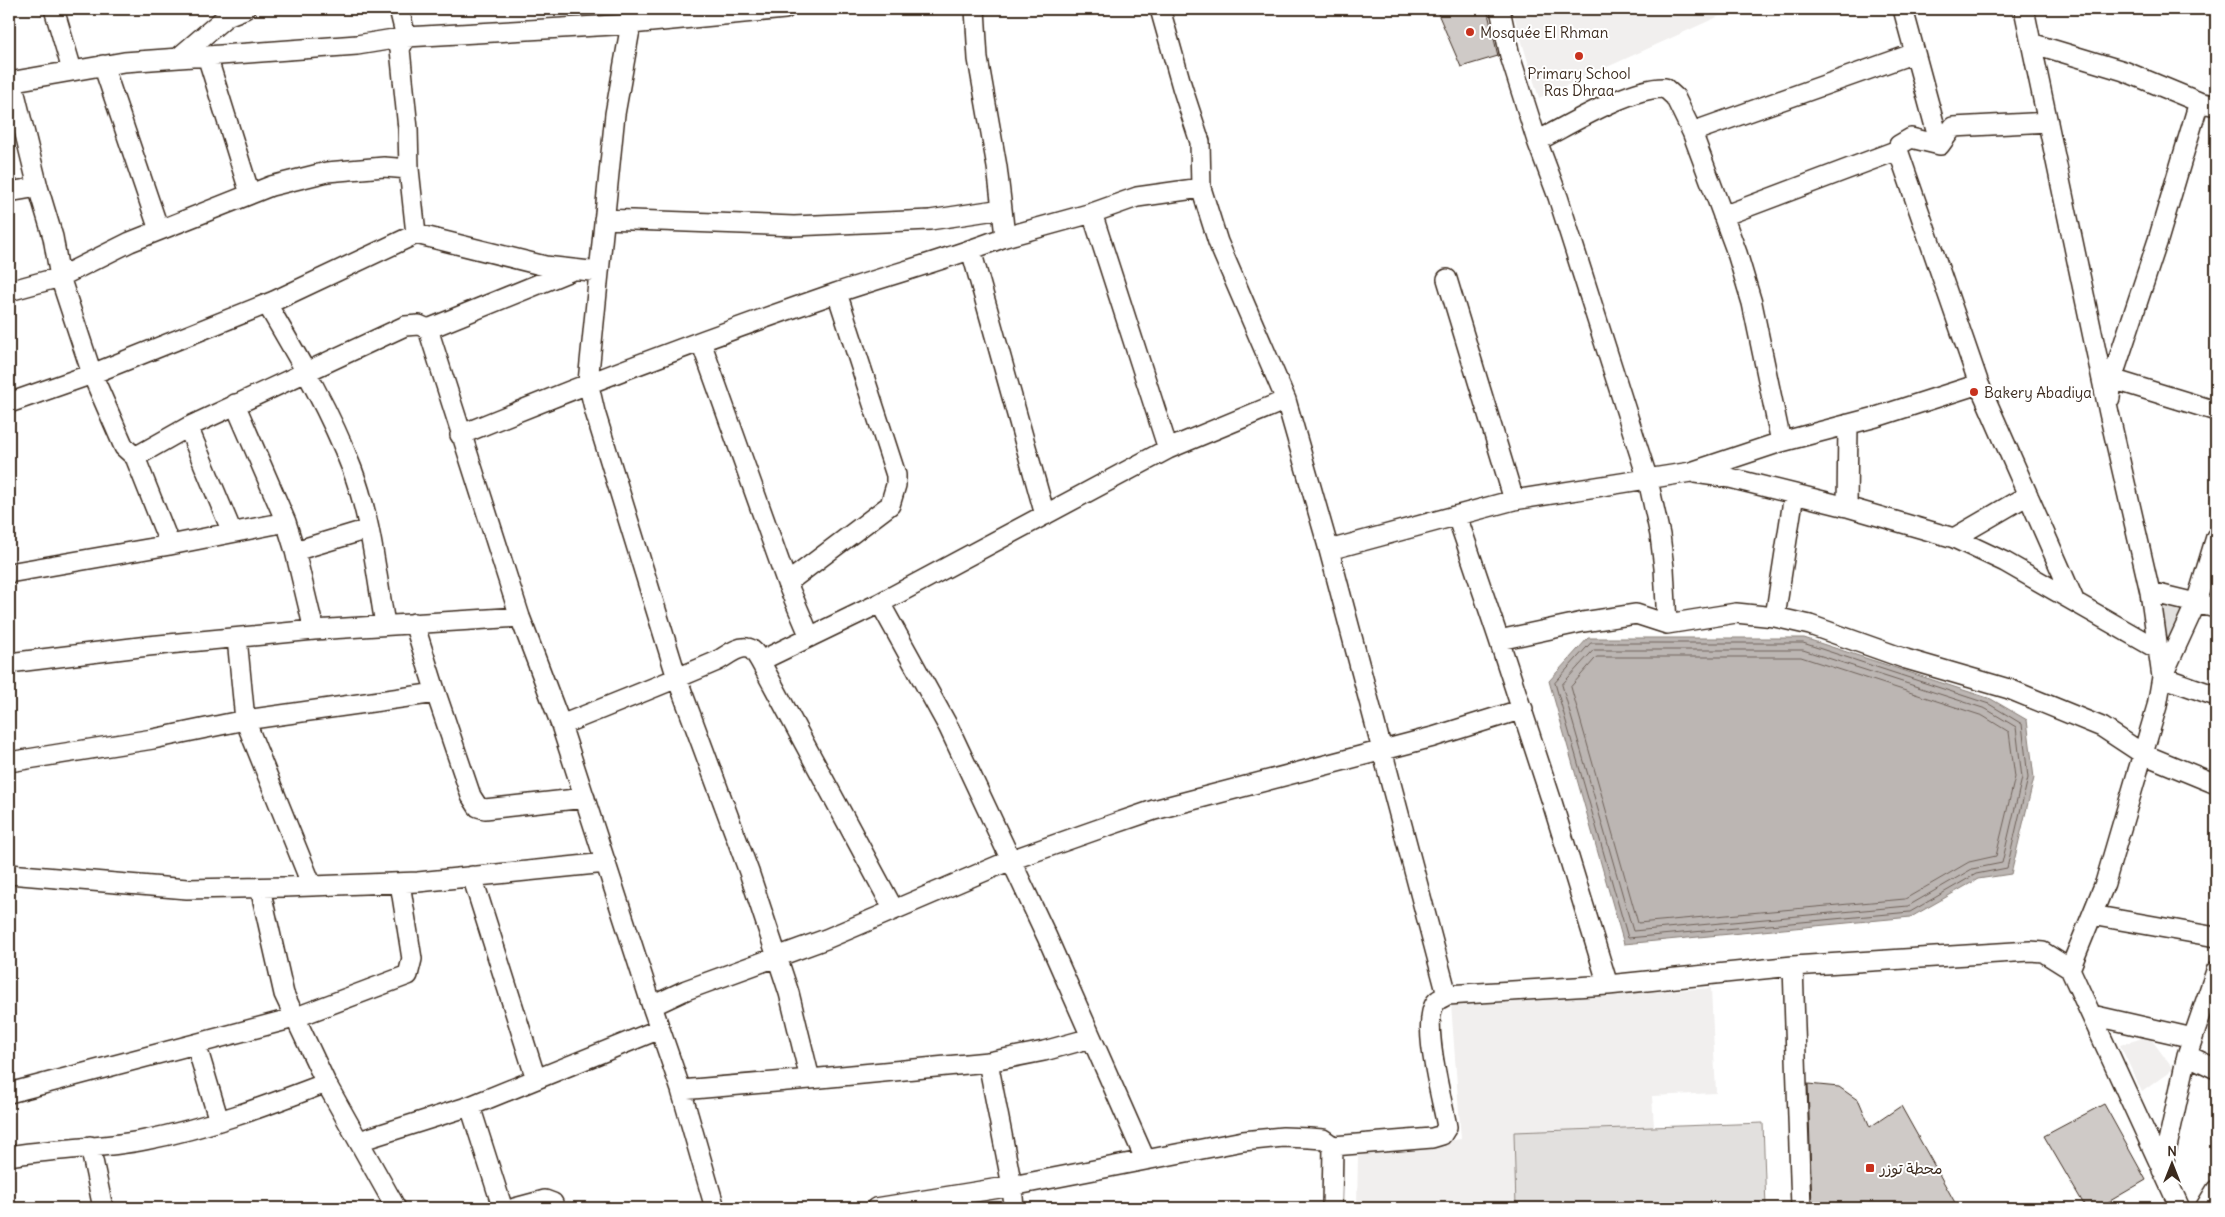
<svg xmlns="http://www.w3.org/2000/svg" width="2225" height="1217" font-family="Delius,'Playpen Sans Arabic',sans-serif">
  <style>
    .built { fill: #f1efee }
    .green { fill: #e2e0de; stroke: #8e857e }
    .water { fill: #bcb6b3; stroke: #887e77 }
    .lines { fill: none; stroke-linecap: round; stroke-linejoin: round }
    .shore { stroke: #6f625a; stroke-width: 1 }
    .building { fill: #cfcac7; stroke: #3b2a1e }
    .minor-casing { stroke: #3b2a1e; stroke-width: 22 }
    .minor { stroke: #fff; stroke-width: 19 }
    .poi-dot { fill: #c8321e; stroke: #fff; stroke-width: 2 }
    .labels { text-anchor: middle; dominant-baseline: central; stroke-width: 4; stroke-linejoin: round; paint-order: stroke }
    .poi-label { font-size: 15px; fill: #3b2a1e; stroke: #fff; text-anchor: start }
  </style>
  <rect width="100%" height="100%" fill="#fff"/>
  <filter id="ink" filterUnits="userSpaceOnUse"><feTurbulence type="fractalNoise" baseFrequency=".02" numOctaves="2"/><feDisplacementMap in="SourceGraphic" scale="10" xChannelSelector="R" yChannelSelector="G"/><feConvolveMatrix kernelMatrix="1 2 1 2 8 2 1 2 1" color-interpolation-filters="sRGB"/></filter>
  <g filter="url(#ink)">
    <path class="built" d="M1512 9H1721L1724 14 1539 98Z
      M1711 988 1716 1093 1652 1096 1654 1127 1514 1132 1516 1208H1357L1358 1154 1461 1139 1451 1004Z
      M2149 1036 2173 1069 2142 1092 2120 1045Z"/>
    <path class="green" d="M2154 601 2185 607 2160 655Z
      M1763 1123 1766 1208H1516L1514 1132Z"/>
    <path class="water" d="M1588 638H1804L1991 699 2027 720 2034 778 2011 874 1978 879 1911 917 1624 944 1549 681Z"/>
    <g class="lines">
      <path class="shore" d="M1591 643H1803L1989 704 2022 724 2028 778 2007 868 1976 874 1910 912 1628 938 1555 683Z
        M1594 650H1803L1986 709 2016 727 2022 778 2002 863 1972 869 1908 906 1633 931 1562 685Z
        M1597 657H1801L1983 716 2009 732 2015 777 1996 856 1969 862 1905 899 1638 923 1571 687Z"/>
    </g>
    <path class="building" d="M1436 9H1487L1498 56 1461 67Z
      M1808 1084 1839 1087 1859 1101 1870 1127 1901 1106 1958 1208H1812Z
      M2104 1104 2146 1180 2098 1208H2086L2044 1136Z"/>
    <g class="lines">
      <g class="minor-casing">
        <path id="minor" d="M54 9 72 70
          M399 9 406 37 400 49 408 129 409 169
          M975 9 978 59 997 167 1002 209
          M1160 9 1182 87 1200 142 1201 188
          M1500 9 1510 56 1537 141 1558 197 1648 480 1660 535 1664 568 1667 624
          M1903 9 1915 53
          M2024 9 2109 413 2150 592 2162 677 2157 706 2105 883 2070 969 2180 1208
          M631 24 615 114 588 382 595 412 677 678 749 872 789 993 810 1079 681 1090
          M2031 43 2124 71 2199 102 2216 106
          M207 56 250 194
          M178 58 227 16 245 9
          M103 65 159 230
          M12 81 38 187 53 237 60 277 92 374 124 447 135 457 170 545 286 522 295 551 314 630
          M9 82 124 62 357 45 406 37 631 24 785 9
          M1692 132 1915 53 1940 145
          M1537 141C1569 125 1632 86 1665 88L1675 97 1692 132 1737 253 1752 303 1781 442
          M9 192 38 187
          M1092 213 1168 449
          M1723 216 1898 150
          M604 219 794 226 930 220 1002 209 1005 237 1092 213 1137 197 1201 188 1218 242 1286 400
          M971 250 1045 515
          M1447 279 1514 500
          M9 291 60 277 130 242 271 186 327 172 384 167 409 169 416 234
          M267 304C298 357 330 411 352 469 371 518 376 573 385 624
          M428 329 573 270
          M701 342 787 583 810 637
          M2112 379 2216 411
          M1979 384 2074 600
          M2110 398 2112 379 2158 240 2199 102
          M9 403 92 374 274 301 416 234 545 266 599 272
          M235 404 286 522
          M188 427 232 532
          M460 435C584 384 709 337 836 293 892 274 949 259 1005 237
          M135 457 188 427 405 326 419 325 428 329 520 617 561 725 652 1006 681 1090 715 1208
          M1695 473 1730 478 1847 507 1954 538 2005 562 2159 650
          M1847 507 1848 424
          M1457 516 1499 640
          M2216 537 2196 603 2162 677 2216 696
          M1954 538 2028 495
          M1329 550 1514 500 1691 472 1781 442 1876 417 1979 384 1898 150 1899 145 1911 138 1940 145 1953 127 2048 122
          M295 551 368 529
          M9 573 170 545
          M787 583 890 505 896 485V475L837 293
          M2150 592 2216 608
          M880 603 949 728 1047 937 1145 1159
          M1775 617 1794 494
          M237 638 245 720 312 886
          M760 661 880 603 1168 449 1286 400 1329 550 1447 995
          M9 663 148 646 314 630 520 617
          M436 693 471 796 478 807 485 809 585 798
          M561 725C613 704 664 684 715 662 724 658 737 646 747 648 753 648 757 656 760 661L894 910
          M9 762 153 739 245 720 436 693 414 623
          M9 874 187 889 285 887 418 882 606 863
          M472 876 536 1079
          M260 888 284 994 326 1083
          M2092 915 2216 937
          M1793 966 1801 1208
          M1608 985 1552 802 1499 640 1583 622 1636 614 1667 624 1736 613 1775 617 1810 625 1906 659 2009 689 2102 727 2143 754 2216 784
          M652 1006 686 990 826 939 1011 860 1096 830 1154 810 1433 737 1523 709
          M2092 1015 2193 1038
          M196 1044 219 1121
          M2187 1055 2216 1069
          M988 1062 1012 1186 1014 1208
          M810 1079 988 1062 1044 1051 1091 1038
          M9 1093 294 1018 408 975 412 959 400 883
          M470 1106 500 1200 502 1206 506 1208
          M359 1141 470 1106 660 1029
          M90 1146 103 1208
          M9 1156C54 1148 100 1149 145 1140 207 1128 266 1106 326 1083L396 1208
          M2162 1170 2187 1055 2216 971
          M515 1208 545 1200 553 1203 555 1208
          M876 1208 1012 1186 1243 1141 1283 1137 1309 1138 1323 1139 1333 1146 1432 1138 1442 1135 1447 1127C1443 1102 1419 1019 1437 1001 1439 999 1444 997 1447 995L1608 985 1793 966 2030 951 2043 952 2070 969
          M1332 1208 1333 1146
          M2205 1208 2216 1190"/>
      </g>
      <use href="#minor" class="minor"/>
    </g>
  </g>
  <g class="poi-dot">
    <circle cx="1470" cy="32" r="5"/>
    <circle cx="1579" cy="56" r="5"/>
    <circle cx="1974" cy="392" r="5"/>
    <rect x="1865" y="1163" width="10" height="10" rx="2.5"/>
  </g>
  <g class="labels">
    <g class="poi-label">
      <text x="1480" y="32">Mosquée El Rhman</text>
      <text x="1579" y="73" text-anchor="middle">Primary School<tspan x="1579" dy="17">Ras Dhraa</tspan></text>
      <text x="1984" y="392">Bakery Abadiya</text>
      <text x="1880" y="1168">محطة توزر</text>
    </g>
  </g>
  <rect width="2225" height="1217" fill="none" stroke="#fff" stroke-width="30"/>
  <rect x="15" y="15" width="2195" height="1187" fill="none" stroke="#3b2a1e" stroke-width="2" filter="url(#ink)"/>
  <g transform="translate(2172 1164)" stroke="#ffffff" stroke-width="4" paint-order="stroke">
  <path d="M0-4L9 19L0 12L-9 19Z" fill="#3b2a1e"/>
  <text y="-8" font-size="14" font-weight="bold" text-anchor="middle" fill="#3b2a1e">N</text>
  </g>
</svg>
